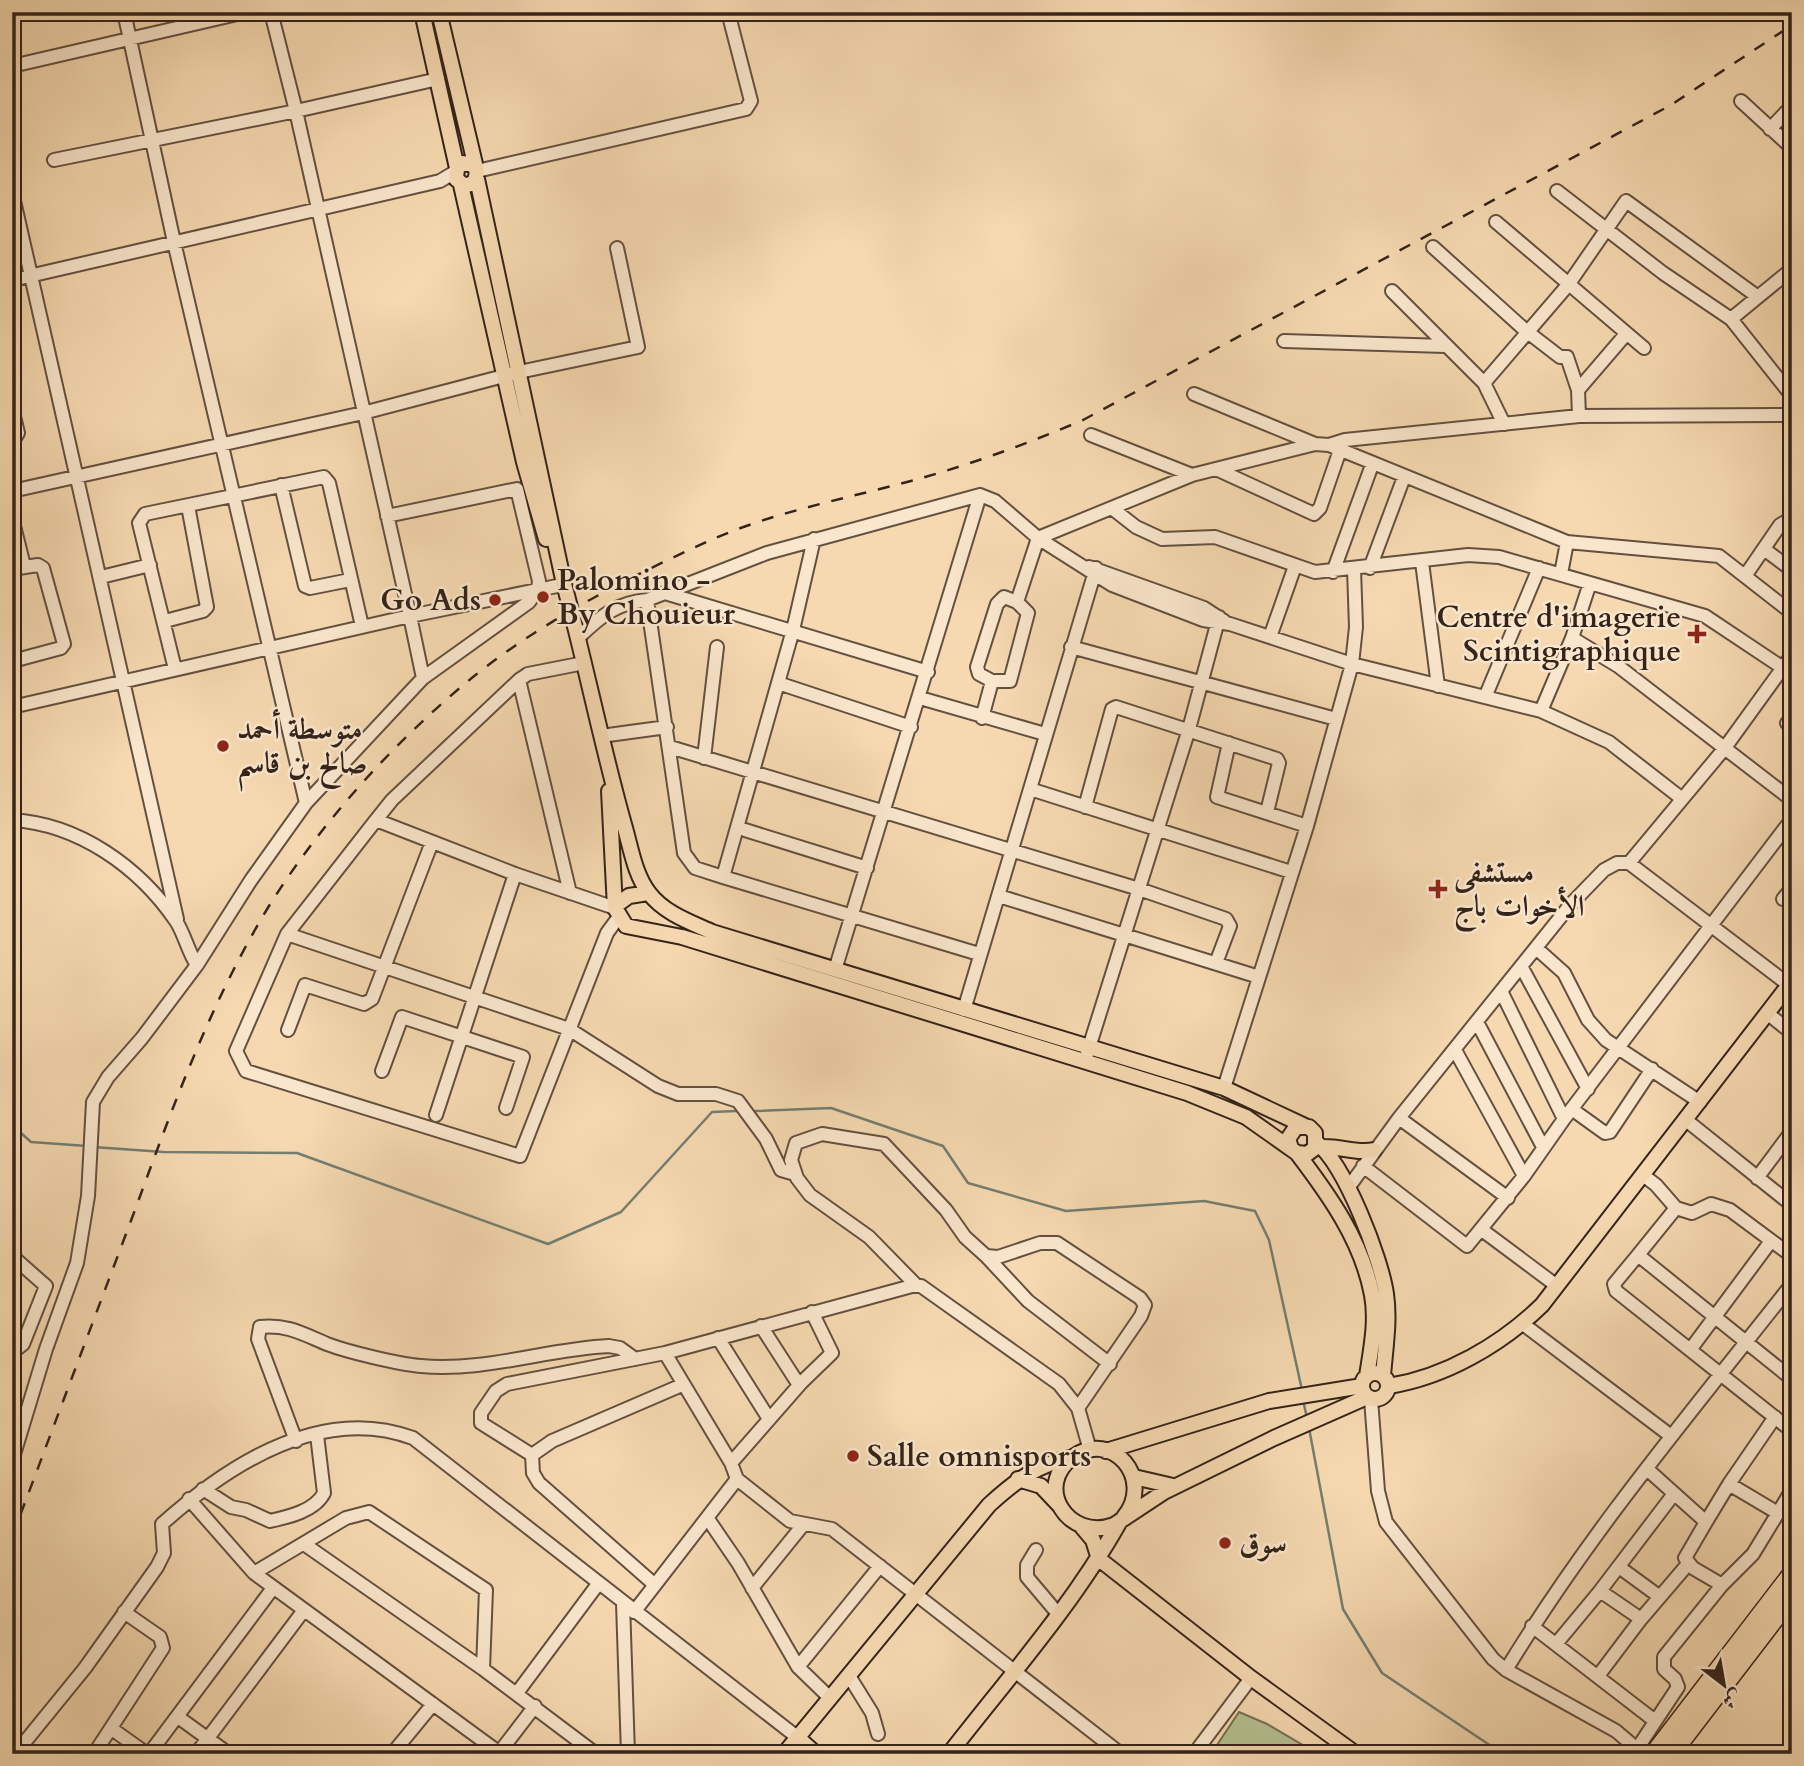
<svg xmlns="http://www.w3.org/2000/svg" width="1804" height="1766" font-family="Cardo,Amiri,serif">
  <style>
    .green { fill: #b6c090; stroke: #757255; stroke-width: 2 }
    .lines { fill: none; stroke-linecap: round; stroke-linejoin: round }
    .stream { stroke: #737e72; stroke-width: 2.5 }
    .minor-casing { stroke: #645040; stroke-width: 16 }
    .major-casing { stroke: #34231a; stroke-width: 18 }
    .highway-casing { stroke: #34231a; stroke-width: 21 }
    .minor { stroke: #f9e6cc; stroke-width: 12 }
    .major { stroke: #f6d9b1; stroke-width: 14 }
    .highway { stroke: #f6d9b1; stroke-width: 18 }
    .rail { stroke: #34231a; stroke-width: 2.5; stroke-dasharray: 12 12; stroke-linecap: butt }
    .poi-dot { fill: #8f2418; stroke: #f9e6cc; stroke-width: 2.5 }
    .labels { text-anchor: middle; dominant-baseline: central; stroke-width: 5; stroke-linejoin: round; paint-order: stroke }
    .poi-label { font-size: 30px; font-weight: bold; fill: #34231a; stroke: #f9e6cc; text-anchor: start }
  </style>
  <rect width="100%" height="100%" fill="#f6d9b1"/>
  <filter id="stains"><feTurbulence type="fractalNoise" baseFrequency=".00286" numOctaves="4"/><feColorMatrix values="0 0 0 0 .2 0 0 0 0 .09 0 0 0 0 .02 0 0 0 .5 -.17"/></filter>
  <radialGradient id="worn" r=".72"><stop offset=".6" stop-color="#630" stop-opacity="0"/><stop offset="1" stop-color="#630" stop-opacity=".3"/></radialGradient>
  <path class="green" d="M1239 1712 1267 1724 1318 1754H1211Z"/>
  <g class="lines">
    <path class="stream" d="M755 1111 831 1108 943 1146 968 1183 1066 1211 1204 1201 1255 1211 1269 1240 1302 1390
      M12 1125 31 1142 87 1146
      M93 1147 164 1152 297 1153 548 1244 621 1212 712 1112 737 1111
      M1303 1400 1307 1418
      M1309 1428 1343 1609 1382 1673 1503 1754"/>
    <g class="minor-casing">
      <path id="minor" d="M124 12 174 242 306 803
        M12 66 246 12
        M1741 101 1792 148
        M1770 129 1792 106
        M54 160 296 111 271 12
        M477 171 746 109 751 101 728 12
        M1557 191 1663 273 1731 319
        M12 192 177 919
        M1496 222 1644 348
        M1433 247 1525 330 1560 357H1567L1578 390 1579 416
        M1792 269 1731 319 1792 396
        M12 280 440 181 455 172
        M1392 291 1484 383 1504 424
        M1284 341 1445 346
        M1484 383 1568 285 1626 201 1758 297
        M1578 390 1626 334
        M1194 394 1315 444
        M12 408 18 433 12 443
        M1091 435 1192 475
        M1329 445 1345 440 1579 416 1792 415
        M1216 469 1314 514 1320 508 1340 450
        M281 485 305 586 310 588 350 580
        M12 491 363 413 519 372 638 347 617 248
        M1113 509 1136 527 1162 539 1215 537 1315 572 1468 555 1499 557 1705 616 1792 674
        M387 516 517 489 539 581 538 589 529 602 423 678
        M12 518 24 566
        M1764 549 1792 570
        M1422 562 1438 686
        M1089 567 1204 608 1224 621
        M1370 568 1404 477
        M12 569 38 565 43 568 64 644 61 648 20 659 15 657 12 648
        M1333 572 1372 465
        M1561 574 1567 542
        M1745 576 1780 525 1785 522 1792 527
        M101 577 150 565
        M665 593 928 672
        M165 621 203 611 207 607 188 506
        M579 637C601 616 616 603 647 600
        M1270 637 1295 566
        M1572 638 1618 666 1792 800
        M1071 647 1336 719
        M584 663 528 674 519 680 392 800 376 820 515 874 615 908
        M175 669 139 523 145 514 324 477 329 483 362 626
        M519 680 570 893
        M992 681 979 674 977 667 997 604 1004 597 1017 602
        M778 683 911 727
        M1486 695 1539 568
        M920 698 1045 734
        M12 707 410 616 296 111 438 79
        M1541 711 1572 638 1590 583
        M982 718 992 681H1010L1028 613 1017 602 1038 538 1192 475 1315 444 1329 445 1567 542 1719 556 1792 613
        M1787 723 1792 726
        M601 736 667 727
        M1229 743 1217 797 1307 826
        M670 747 1139 889 1226 919 1230 926 1216 963
        M704 758 717 647
        M1030 789 1291 872
        M1085 807 1112 709 1116 707 1277 759 1279 763 1267 812
        M12 820C79 824 139 867 176 921 185 935 188 952 197 965L251 880 306 803 423 678 410 616 557 586
        M745 830 867 868
        M1629 863 1724 749 1792 655
        M723 877 793 630 814 539
        M999 896 1259 977
        M1783 899 1792 888
        M618 918 607 933 520 1156 246 1071 236 1051 287 934 569 1029 658 1086 678 1094H716L738 1101 766 1139 781 1170 795 1174
        M287 934 376 820
        M1536 948 1564 973 1588 1020 1606 1040 1700 1102
        M979 954 723 877 695 868 684 853 647 600 767 553 980 495 995 501 1038 538 1112 585 1203 620 1230 624 1352 664 1541 711 1609 742 1681 798
        M1521 966 1588 1089
        M835 970 980 495
        M1501 991 1564 1119
        M964 1010 1096 568
        M1767 1013 1792 1033
        M1477 1022 1543 1147
        M288 1030 305 985 364 1004 372 999 432 842
        M1455 1050 1524 1176
        M1087 1054 1189 729 1219 617
        M382 1071 402 1017 523 1057 506 1108
        M1224 1088 1307 826 1352 664 1356 627 1354 569
        M1573 1110 1605 1133 1610 1132 1652 1069
        M436 1115 515 874
        M1399 1118 1508 1198
        M1686 1120 1792 1205
        M1363 1166 1467 1246 1524 1176 1564 1119 1792 819
        M1643 1175 1656 1185 1676 1208
        M1757 1178 1792 1131
        M1348 1188 1399 1118 1571 904 1604 870 1617 863H1629L1789 985
        M1482 1230 1557 1286
        M1638 1255 1614 1284 1616 1291 1792 1431
        M12 1256 46 1286 23 1344 18 1348 12 1345
        M986 1256 1028 1301 1110 1364
        M1792 1256 1730 1210 1711 1204 1692 1213 1676 1208 1638 1255 1792 1379
        M916 1285 869 1237 810 1195 797 1178 791 1160 796 1143 822 1134 884 1144 946 1210 965 1237 986 1256 998 1257 1040 1243H1057L1140 1298 1145 1305 1141 1316 1078 1408
        M1523 1324 1671 1436
        M761 1326 799 1385
        M718 1338 769 1419
        M1690 1350 1771 1241
        M1371 1399 1378 1491 1386 1522 1493 1659 1506 1670 1616 1731 1643 1754
        M296 1441 258 1339 260 1327C287 1324 303 1334 327 1344 348 1352 398 1364 421 1366 485 1372 546 1349 609 1346L620 1348 635 1359
        M1090 1450 1078 1408 1059 1384 921 1286H912L665 1353 731 1463 737 1479 790 1521 832 1529 1121 1754
        M532 1455 481 1423V1413L496 1391 507 1384 665 1353
        M12 1461 46 1349 77 1263 88 1196 93 1102 108 1077 142 1038 197 965
        M731 1463 801 1383 832 1353 812 1312
        M1729 1484 1775 1417
        M203 1489 231 1507 246 1510 270 1521C288 1517 315 1511 324 1493L317 1435
        M189 1499 254 1573 501 1754
        M708 1519 738 1563 798 1667 830 1698
        M1706 1522 1729 1484 1778 1513 1792 1490
        M304 1544 483 1669 596 1754
        M1036 1550 1027 1565V1577L1059 1615
        M1619 1567 1660 1597
        M254 1573 346 1518 369 1512 486 1590 483 1669
        M655 1585 539 1483 533 1473 532 1455 552 1441 682 1385
        M1722 1585 1753 1554 1778 1513
        M752 1588 803 1525
        M623 1603 628 1754
        M634 1612 737 1479
        M1641 1619 1688 1564
        M1532 1626 1655 1721
        M1556 1644 1600 1591
        M798 1667 880 1566
        M1506 1670C1589 1533 1693 1410 1792 1284
        M849 1676 872 1713 878 1734
        M1598 1676 1641 1619 1600 1591 1673 1495
        M517 1693 598 1584
        M178 1717 229 1754
        M112 1729 147 1754
        M1637 1749 1678 1687 1675 1679 1664 1669V1657L1722 1585 1693 1568 1685 1558 1706 1522 1647 1469
        M499 1753 535 1706
        M15 1754 85 1668 157 1567 164 1553 162 1524C228 1465 321 1404 413 1438L797 1737
        M94 1754 163 1648 160 1637 124 1612
        M149 1754 273 1588
        M196 1754 304 1610
        M392 1754 433 1704
        M1194 1754 1251 1678"/>
    </g>
    <g class="major-casing">
      <path id="major" d="M422 12 457 168 456 179 465 186 475 182 477 171 473 165 463 163 457 168
        M439 12 476 168
        M477 179 564 584C586 665 602 747 625 828 631 849 635 875 649 893 664 913 690 922 712 932L1224 1088 1305 1126
        M461 185 524 462 546 539
        M609 791 615 908 626 926 682 937 1187 1093 1246 1117 1297 1153 1307 1154 1315 1148V1133L1309 1127H1296L1288 1139 1291 1148
        M615 906 629 896 648 893
        M1317 1143C1345 1165 1381 1258 1386 1294 1390 1321 1385 1349 1383 1376
        M1322 1147C1341 1146 1356 1154 1374 1150
        M1297 1153C1329 1195 1362 1241 1372 1295 1377 1321 1371 1350 1367 1376
        M1362 1386a13 13 0 1 1 26 0a13 13 0 1 1-26 0Z
        M1389 1386C1445 1377 1501 1345 1542 1305L1792 981
        M1106 1451 1269 1401 1362 1386
        M1134 1477 1173 1486
        M1018 1479 1041 1486 1059 1505
        M1124 1517C1155 1479 1112 1429 1073 1457 1033 1486 1068 1542 1114 1525L1164 1492 1274 1438 1367 1397
        M1082 1527 1093 1540 1099 1559 1251 1678 1356 1754
        M797 1737 816 1754
        M784 1754 989 1505C1015 1481 1038 1464 1073 1457
        M949 1754C1008 1678 1073 1605 1120 1521"/>
    </g>
    <g class="highway-casing">
      <path id="highway" d="M1654 1754 1792 1574
        M1671 1754 1792 1596"/>
    </g>
    <use href="#minor" class="minor"/>
    <use href="#major" class="major"/>
    <use href="#highway" class="highway"/>
    <path class="rail" d="M12 1537C53 1428 94 1319 135 1210 173 1106 211 1001 269 906 322 821 396 740 473 677 544 620 629 577 711 540 776 511 850 498 918 479 975 463 1029 443 1083 420L1671 105 1792 25"/>
  </g>
  <g class="poi-dot">
    <circle cx="543" cy="597" r="7"/>
    <circle cx="495" cy="600" r="7"/>
    <path d="M1693.5 623.5h7v7h7v7h-7v7h-7v-7h-7v-7h7z"/>
    <circle cx="223" cy="746" r="7"/>
    <path d="M1434.5 878.5h7v7h7v7h-7v7h-7v-7h-7v-7h7z"/>
    <circle cx="853" cy="1456" r="7"/>
    <circle cx="1225" cy="1543" r="7"/>
  </g>
  <g class="labels">
    <g class="poi-label">
      <text x="557" y="580">Palomino -<tspan x="557" dy="34">By Chouieur</tspan></text>
      <text x="481" y="600" text-anchor="end">Go Ads</text>
      <text x="1681" y="617" text-anchor="end">Centre d'imagerie<tspan x="1681" dy="34">Scintigraphique</tspan></text>
      <text x="237" y="729">متوسطة أحمد<tspan x="237" dy="34">صالح بن قاسم</tspan></text>
      <text x="1454" y="872">مستشفى<tspan x="1454" dy="34">الأخوات باج</tspan></text>
      <text x="867" y="1456">Salle omnisports</text>
      <text x="1239" y="1543">سوق</text>
    </g>
  </g>
  <rect width="1804" height="1766" fill="none" stroke="#f6d9b1" stroke-width="42"/>
  <rect x="14" y="14" width="1776" height="1738" fill="none" stroke="#34231a" stroke-width="3.5"/>
  <rect x="21" y="21" width="1762" height="1724" fill="none" stroke="#34231a" stroke-width="2"/>
  <g transform="translate(1724 1685) rotate(149)" stroke="#f9e6cc" stroke-width="5" paint-order="stroke">
  <path d="M0-5L12 26L0 18L-12 26Z" fill="#34231a"/>
  <text y="-10" font-size="19" font-weight="bold" text-anchor="middle" fill="#34231a">ش</text>
  </g>
  <rect width="100%" height="100%" filter="url(#stains)"/>
  <rect width="100%" height="100%" fill="url(#worn)"/>
</svg>
